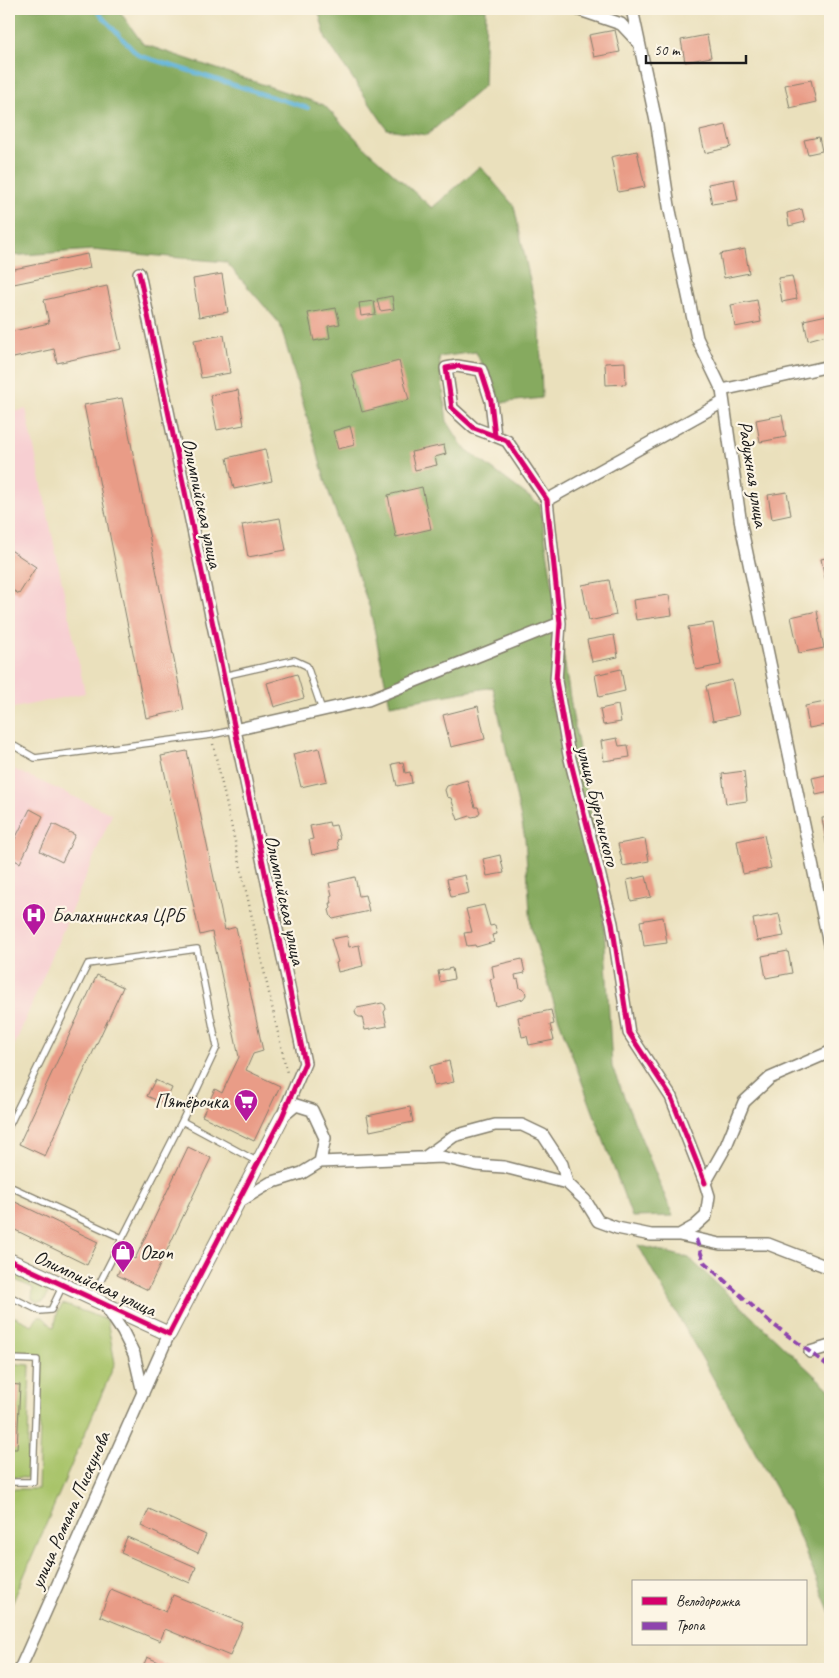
<svg xmlns="http://www.w3.org/2000/svg" width="839" height="1678" font-family="Caveat,sans-serif">
  <style>
    .built { fill: #f7cfd2 }
    .green { fill: #a9c46a; stroke: #627043 }
    .forest { fill: #86aa5e; stroke: #51633d }
    .lines { fill: none; stroke-linecap: round; stroke-linejoin: round }
    .stream { stroke: #5eb3da; stroke-width: 4 }
    .building { fill: #e99c87 }
    .service-casing { stroke: #837e6c; stroke-width: 8 }
    .minor-casing { stroke: #837e6c; stroke-width: 14 }
    .tertiary-casing { stroke: #837e6c; stroke-width: 16 }
    .path { stroke: #837e6c; stroke-width: 2.5; stroke-dasharray: 1 4; stroke-linecap: butt }
    .service { stroke: #fff; stroke-width: 5.5 }
    .minor { stroke: #fff; stroke-width: 11 }
    .tertiary { stroke: #fff; stroke-width: 14 }
    .quiet { stroke: #8e44ad; stroke-width: 4; stroke-dasharray: 8 4; stroke-linecap: butt }
    .cycleway-casing { stroke: #fcf5e5; stroke-width: 8 }
    .cycleway { stroke: #d6006c; stroke-width: 5 }
    .labels { text-anchor: middle; dominant-baseline: central; stroke-width: 4.5; stroke-linejoin: round; paint-order: stroke }
    .street-label { font-size: 20px; fill: #1c1c1c; stroke: #fcf5e5 }
    .poi-label { font-size: 20px; fill: #1c1c1c; stroke: #fcf5e5; text-anchor: start }
  </style>
  <rect width="100%" height="100%" fill="#fcf5e5"/>
  <filter id="ink" filterUnits="userSpaceOnUse"><feTurbulence type="fractalNoise" baseFrequency=".02" numOctaves="2"/><feDisplacementMap in="SourceGraphic" scale="10" xChannelSelector="R" yChannelSelector="G"/><feConvolveMatrix kernelMatrix="1 2 1 2 8 2 1 2 1" color-interpolation-filters="sRGB"/></filter>
  <filter id="wash" filterUnits="userSpaceOnUse"><feTurbulence type="fractalNoise" baseFrequency=".0096" numOctaves="4" result="noise"/><feDisplacementMap in="SourceGraphic" scale="20" xChannelSelector="R" yChannelSelector="G"/><feGaussianBlur stdDeviation="1.12" result="paint"/><feColorMatrix in="noise" values="0 0 0 0 0 0 0 0 0 0 0 0 0 0 0 0 0 1.4 0 .05"/><feComposite in="paint" operator="in"/></filter>
  <g filter="url(#wash)">
    <rect width="100%" height="100%" fill="#eae0bc"/>
    <path class="built" d="M26 409 85 693 9 709V413Z
      M9 767 112 814 9 1058Z"/>
    <path class="green" d="M9 1272 47 1290V1296L44 1301 37 1302 32 1299 33 1288 9 1277Z
      M63 1304 107 1320 115 1363 9 1611V1489H38L42 1360 40 1355 9 1352V1314L32 1325 38 1317H43L54 1328 58 1311Z
      M9 1363 30 1365 27 1478 9 1477Z"/>
    <path class="forest" d="M9 9H118L143 44 324 105 364 147 432 208 480 166 514 206 540 327 542 398 499 403 476 352 439 357 447 421 463 447 540 505 573 717 593 823 603 908 612 1067 673 1216 632 1217 559 1020 531 927 525 838 493 687 390 705 370 609 329 493 280 324 226 262 92 250 9 256Z
      M318 9H486L484 86 427 135 387 129 326 39Z
      M638 1245 689 1258 830 1390V1613L790 1514Z"/>
    <g class="lines">
      <path class="stream" d="M95 9 138 55 308 108"/>
    </g>
    <g id="blocks">
      <path class="building" d="M615 30 620 52 594 57 589 35Z
        M707 35 711 57 685 62 681 40Z
        M811 80 816 102 790 108 785 85Z
        M726 125 731 147 705 153 700 131Z
        M819 137 822 151 808 154 804 140Z
        M637 151 645 187 618 192 611 157Z
        M734 179 738 200 712 204 708 184Z
        M802 209 805 222 789 226 787 213Z
        M745 249 749 273 724 278 720 254Z
        M87 254 90 268 9 285V270Z
        M222 274 228 312 199 317 193 279Z
        M792 276 797 299 782 302 778 278Z
        M107 286 121 349 57 363 54 349 9 359V332L49 323 44 300Z
        M392 296 394 309 380 311 377 299Z
        M757 300 761 322 735 327 731 305Z
        M374 301 376 314 361 316 359 303Z
        M336 308 340 324 328 326 330 338 314 341 308 313Z
        M827 315 830 334 808 340 804 320Z
        M224 335 230 373 201 378 194 340Z
        M399 361 409 400 362 412 352 373Z
        M625 362 626 384 606 385 605 363Z
        M238 390 244 425 217 430 210 395Z
        M122 398 184 710 146 718 84 405Z
        M782 415 786 437 760 442 756 420Z
        M350 426 355 445 338 449 333 431Z
        M444 445 446 454 435 457 437 465 415 470 411 452Z
        M265 449 272 481 234 489 227 458Z
        M422 487 431 529 396 537 388 495Z
        M787 492 791 515 772 519 768 495Z
        M280 518 286 550 248 557 242 525Z
        M9 549 36 567 19 594 9 588Z
        M830 557V581L826 582 821 559Z
        M609 580 616 615 589 621 582 585Z
        M669 595 672 615 636 620 633 600Z
        M817 611 824 648 799 653 791 617Z
        M713 623 721 665 696 670 688 627Z
        M614 635 618 657 592 662 587 640Z
        M621 669 625 691 599 697 595 675Z
        M297 674 304 698 274 707 267 683Z
        M732 680 739 715 713 721 706 686Z
        M830 701V724L809 728 805 706Z
        M618 705 621 722 603 725 600 709Z
        M478 706 485 739 451 747 443 715Z
        M617 738 619 746 628 745 630 757 604 761 601 741Z
        M319 748 327 781 301 787 293 754Z
        M187 751 225 930 236 927 263 1051 253 1054 246 1070 280 1086 254 1141 202 1116 215 1089 222 1093 239 1057 212 932 200 935 161 756Z
        M403 762 405 773 410 772 412 783 397 786 392 764Z
        M744 771 747 801 726 804 722 774Z
        M830 774V792L816 795 812 778Z
        M467 780 475 807H478L480 812 477 816 472 817 470 816 458 820 451 798 447 797 445 790 447 786Z
        M30 809 43 816 20 863 9 857V851Z
        M830 817V860H829L822 818Z
        M329 822 330 826 336 825 340 839 337 840 339 849 312 855 309 840 313 839 310 826Z
        M53 824 75 835 62 862 40 851Z
        M764 835 771 868 743 874 737 841Z
        M645 839 649 861 623 866 618 844Z
        M500 855 504 873 487 876 483 859Z
        M465 875 469 893 451 897 447 879Z
        M646 876 651 897 631 901 627 880Z
        M355 877 359 896 365 895 369 911 333 919 331 917 329 910 331 908 330 903H332L330 896 332 895 329 883Z
        M484 905 490 926 495 925 497 934 492 935 494 942 476 947 475 945 467 946 464 933 472 932 466 909Z
        M779 914 784 936 757 941 753 919Z
        M663 917 667 943 644 946 640 921Z
        M347 936 349 947 359 945 363 966 338 972 336 963 338 962 331 939Z
        M788 951 792 973 766 978 762 956Z
        M522 959 525 973 515 975 516 980 518 979 520 988 525 990 526 995 523 999 496 1006 490 979 494 978 492 966Z
        M452 968 454 979 440 982 438 971Z
        M97 975 123 987 45 1156 19 1144Z
        M382 1003 385 1005 386 1009 384 1012 387 1026 365 1030 362 1017H359L356 1015 355 1011 357 1008Z
        M551 1010 554 1024 550 1025 554 1040 529 1045 527 1036 522 1037 518 1017Z
        M449 1061 454 1082 434 1086 430 1066Z
        M155 1080 172 1088 165 1104 147 1096Z
        M410 1107 413 1122 370 1131 367 1116Z
        M188 1147 211 1158 148 1290 117 1275 127 1255 135 1259Z
        M9 1199 98 1242 87 1265 9 1227Z
        M9 1384 20 1385 17 1449H9Z
        M149 1509 206 1535 198 1553 141 1526Z
        M127 1537 196 1567 190 1583 121 1553Z
        M111 1589 166 1612 173 1595 243 1623 230 1656 165 1629 160 1641 100 1616Z
        M147 1657 175 1669H142Z"/>
    </g>
  </g>
  <g filter="url(#ink)">
    <use href="#blocks" fill-opacity="0" stroke="#837e6c" stroke-width="1"/>
    <g class="lines">
      <g class="service-casing">
        <path id="service" d="M223 676 294 660 307 666 322 710
          M9 743 35 758 211 735 234 730
          M9 1126 88 964 197 949 217 1047 182 1121
          M9 1186 122 1238
          M9 1296 40 1311 51 1310 63 1285
          M92 1298 182 1121 258 1162
          M9 1359 37 1360 33 1482H9"/>
      </g>
      <g class="minor-casing">
        <path id="minor" d="M577 9 621 24 637 41
          M632 9 657 126 669 206 697 338 722 390 741 525 830 949
          M139 273 305 1063 282 1117
          M722 390 830 366
          M495 436 474 428 452 408 446 368 457 366 481 370 491 401 495 436 507 441 547 500 560 623 556 681 569 755 612 923 629 1033 671 1097 705 1183
          M547 500 723 402
          M234 730 368 700 560 623
          M424 1158 454 1136 495 1125H522L543 1135 562 1164 567 1183
          M320 1162 442 1157 476 1165 504 1167 567 1183 585 1200 598 1221 617 1228 651 1235H679L695 1226 706 1216 709 1196 705 1183 726 1146 744 1102 770 1078 830 1052
          M237 1203 270 1183 302 1173 320 1162 325 1138 312 1110 296 1105 284 1115
          M679 1235 720 1244H768L830 1268
          M104 1304 123 1332 134 1354 143 1393
          M810 1352 830 1346
          M20 1669 169 1334"/>
      </g>
      <g class="tertiary-casing">
        <path id="tertiary" d="M9 1260 169 1334 282 1117"/>
      </g>
      <path class="path" d="M213 744 287 1073"/>
      <use href="#service" class="service"/>
      <use href="#minor" class="minor"/>
      <use href="#tertiary" class="tertiary"/>
      <path class="quiet" d="M696 1239 704 1262 770 1322 830 1367"/>
      <g class="cycleway-casing">
        <path id="cycleway" d="M495 436 474 428 452 408 446 368 457 366 481 370 491 401 495 436 507 441 547 500 560 623 556 681 569 755 612 923 629 1033 671 1097 705 1183
          M9 1260 169 1334 282 1117 305 1063 139 273"/>
      </g>
      <use href="#cycleway" class="cycleway"/>
    </g>
  </g>
  <defs>
    <g id="hospital-pin" transform="scale(1.25)"><path d="M0 17L-7.5 6A9.5 9.5 0 1 1 7.5 6Z" fill="#b5179e" stroke="#fcf5e5"/><path d="M-5-5h3v3.5h4V-5h3V5h-3V1.5h-4V5h-3Z" fill="#fff"/></g>
    <g id="supermarket-pin" transform="scale(1.25)"><path d="M0 17L-7.5 6A9.5 9.5 0 1 1 7.5 6Z" fill="#b5179e" stroke="#fcf5e5"/><path d="M-6-5.5h2.5l.6 2H6L4.5 2H-2.5L-4.4-4H-6ZM-1.5 3.2a1.3 1.3 0 1 0 .1 0ZM3 3.2a1.3 1.3 0 1 0 .1 0Z" fill="#fff"/></g>
    <g id="shop-pin" transform="scale(1.25)"><path d="M0 17L-7.5 6A9.5 9.5 0 1 1 7.5 6Z" fill="#b5179e" stroke="#fcf5e5"/><path d="M-5-2.5h2.3a2.7 3.5 0 0 1 5.4 0H5L5.5 6h-11ZM-1.5-2.5h3a1.5 2.3 0 0 0-3 0Z" fill="#fff"/></g>
  </defs>
  <g fill-rule="evenodd">
    <use href="#hospital-pin" x="34" y="915"/>
    <use href="#supermarket-pin" x="246" y="1101"/>
    <use href="#shop-pin" x="123" y="1252"/>
  </g>
  <g class="labels">
    <g class="street-label">
      <text transform="translate(753 474) rotate(81)">Радужная улица</text>
      <text transform="translate(202 503) rotate(78)">Олимпийская улица</text>
      <text transform="translate(598 806) rotate(76)">улица Бурганского</text>
      <text transform="translate(285 900) rotate(78)">Олимпийская улица</text>
      <text transform="translate(95 1283) rotate(25)">Олимпийская улица</text>
      <text transform="translate(70 1510) rotate(-66)">улица Романа Пискунова</text>
    </g>
    <g class="poi-label">
      <text x="52" y="915">Балахнинская ЦРБ</text>
      <text x="228" y="1101" text-anchor="end">Пятёрочка</text>
      <text x="140" y="1252">Ozon</text>
    </g>
  </g>
  <rect width="839" height="1678" fill="none" stroke="#fcf5e5" stroke-width="30"/>
  <rect x="632" y="1580" width="175" height="65" fill="#fcf5e5" stroke="#a29e95"/>
  <rect x="642" y="1597" width="25" height="8" fill="#d6006c" stroke="#a29e95"/>
  <text x="676" y="1606" font-size="15" fill="#1c1c1c">Велодорожка</text>
  <rect x="642" y="1622" width="25" height="8" fill="#8e44ad" stroke="#a29e95"/>
  <text x="676" y="1630" font-size="15" fill="#1c1c1c">Тропа</text>
  <path d="M646 55v8h100v-8" fill="none" stroke="#1c1c1c" stroke-width="2.5"/>
  <text x="654" y="55" font-size="15" fill="#1c1c1c" stroke="#fcf5e5" stroke-width="4" paint-order="stroke">50 m</text>
</svg>
